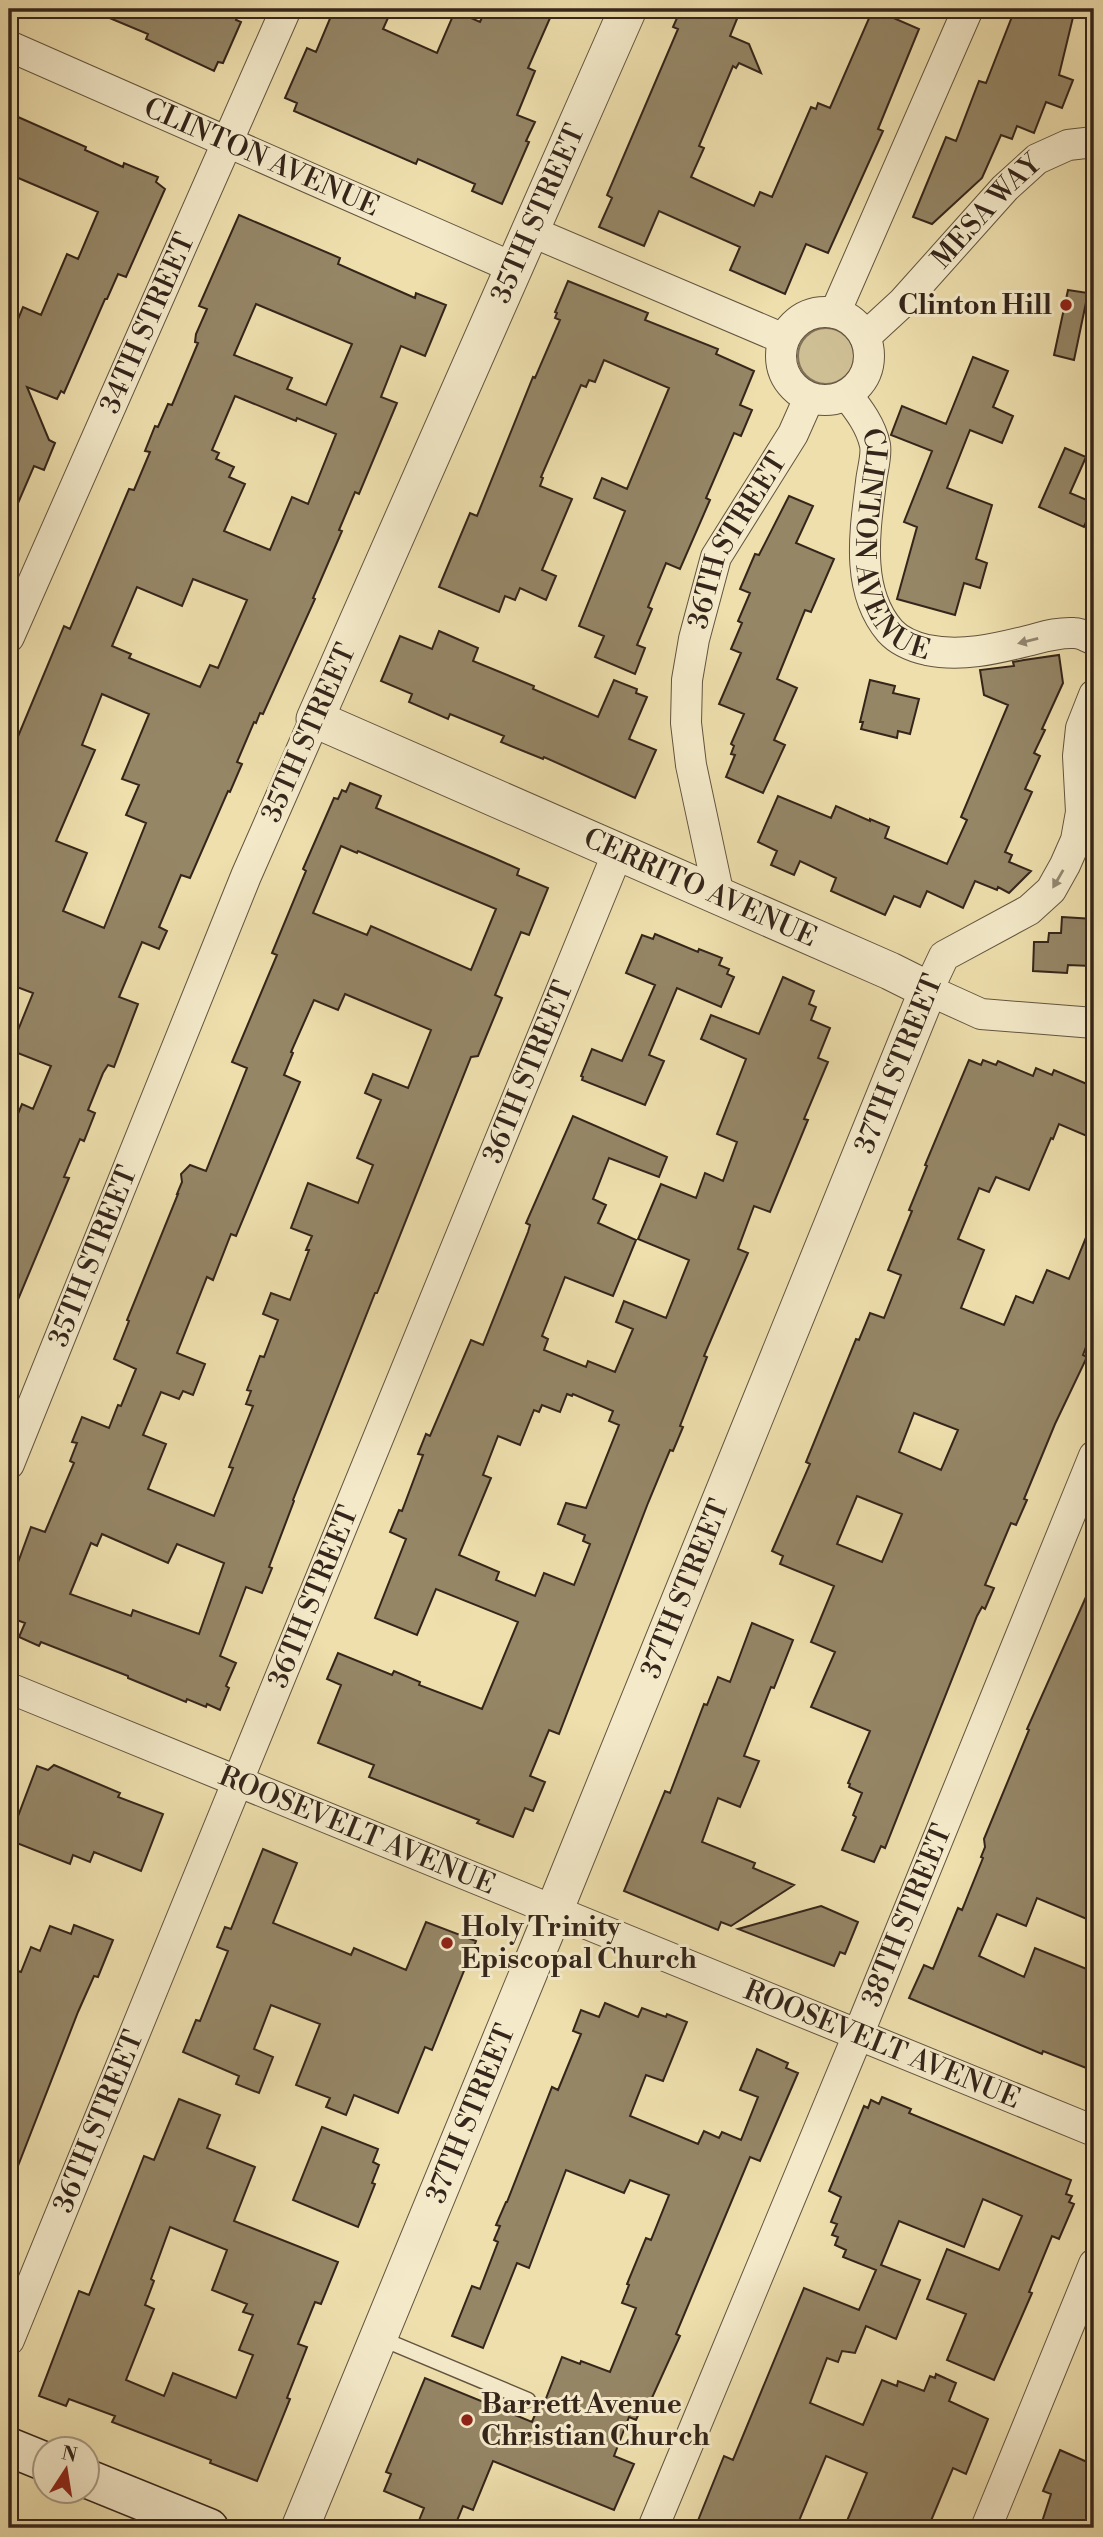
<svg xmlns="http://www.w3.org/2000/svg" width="1103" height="2537" font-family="'Libre Bodoni',serif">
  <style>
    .green { fill: #cfbf94; stroke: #827257; stroke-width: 2 }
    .building { fill: #958666; stroke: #35251a; stroke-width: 2; fill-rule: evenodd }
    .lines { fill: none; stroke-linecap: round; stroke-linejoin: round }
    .service-casing { stroke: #63543f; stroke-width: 17 }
    .minor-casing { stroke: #63543f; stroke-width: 32 }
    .tertiary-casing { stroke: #63543f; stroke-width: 39 }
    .secondary-casing { stroke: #35251a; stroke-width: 41 }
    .service { stroke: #f4eaca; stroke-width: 14 }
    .minor { stroke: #f4eaca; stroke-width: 30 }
    .tertiary { stroke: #f4eaca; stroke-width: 37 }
    .secondary { stroke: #f4eaca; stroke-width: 38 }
    .oneway { fill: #948872 }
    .poi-dot { fill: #8f2418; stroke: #f4eaca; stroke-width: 2.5 }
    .labels { text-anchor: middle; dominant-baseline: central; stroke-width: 6; stroke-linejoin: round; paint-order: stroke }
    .street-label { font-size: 28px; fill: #35251a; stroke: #f4eaca }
    .poi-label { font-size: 28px; font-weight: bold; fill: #35251a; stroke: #f4eaca; text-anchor: start }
  </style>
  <rect width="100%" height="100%" fill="#eedfad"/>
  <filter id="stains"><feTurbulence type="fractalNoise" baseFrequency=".00286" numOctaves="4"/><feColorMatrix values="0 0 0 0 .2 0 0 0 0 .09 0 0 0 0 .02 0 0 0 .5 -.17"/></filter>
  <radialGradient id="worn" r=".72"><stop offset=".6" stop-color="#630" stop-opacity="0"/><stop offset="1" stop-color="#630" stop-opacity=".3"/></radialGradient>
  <path class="green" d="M798 356a28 28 0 1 1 56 0a28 28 0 1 1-56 0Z"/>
  <path class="building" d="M88 9H241L236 20 241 22 223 63 218 62 214 71 146 39 148 34Z
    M334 9H392L383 29 437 53 455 11 480 22 486 9H554L528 68 535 71 517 115 535 122 526 141 529 142 502 204 472 191 475 184 418 159 416 164 294 111 297 103 285 98 307 48 316 52Z
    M681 9H741L730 36 749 44 761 73 739 63 736 68 733 66 699 146 704 148 691 177 754 206 760 192 772 197 811 107 816 109 818 103 830 108 873 9 919 29 878 129 883 131 828 253 806 244 785 294 730 270 740 247 659 211 644 246 599 227 612 198 607 195 678 29 673 27Z
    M1015 9H1075L1059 75 1073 80 1062 108 1046 102 1034 133 1017 126 1012 139 1001 135 982 178 932 224 913 217 946 137 956 141 979 81 986 83Z
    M9 113 86 147 85 150 123 167 124 163 158 177 156 182 165 189 126 277 118 274 107 299H105L64 393 61 391 57 399 27 387 49 440 55 443 44 470 34 466 9 524V341L23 307 41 315 67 254 78 259 98 212 9 174Z
    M239 215 340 258 338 264 415 298 416 293 446 305 425 356 401 346 381 397 397 403 359 494 355 492 339 530 342 531 313 598 315 599 263 714 260 713 256 723 254 722 237 762 242 764 230 792 228 791 190 878 181 875 159 927 167 931 159 949 142 942 119 997 138 1004 114 1067 108 1065 103 1073 88 1110 95 1113 84 1141 80 1139 64 1177 69 1178 9 1321V1135L22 1104 33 1109 51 1066 10 1050 33 993 9 984V758L64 626 70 629 129 489 134 490 150 452 145 451 155 426 158 427 168 404 172 405 198 343 195 342 196 334 207 309 199 306ZM256 304 352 344 326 405 287 389 292 378 234 355ZM235 396 296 421 297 418 336 434 308 504 292 497 270 550 224 531 245 484 229 477 234 467 216 459 219 453 212 450ZM193 579 247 600 218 668 210 665 200 687 129 658 131 654 112 646 137 587 182 606ZM102 694 149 714 122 779 139 785 126 815 146 823 104 928 63 911 87 853 56 841 95 750 82 745Z
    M568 281 648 313 645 320 718 349 716 354 754 371 740 405 752 410 741 436 734 433 706 498 710 500 680 569 666 563 648 607 652 609 637 645 645 648 635 674 595 657 604 636 579 626 625 511 594 498 602 478 627 489 669 388 604 360 595 382 589 380 586 387 581 385 541 477 543 478 540 486 572 499 542 570 556 576 546 600 520 588 515 600 505 596 499 612 439 587 470 513 477 516 533 377 535 378 560 320 555 318 557 313 555 312Z
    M1068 290 1088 293 1074 360 1054 355Z
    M973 357 1008 371 993 407 1013 416 1002 443 970 430 947 488 992 505 976 559 987 563 980 588 964 583 955 615 897 599 917 527 904 522 932 451 891 435 902 406 946 424Z
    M1065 448 1086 457 1070 493 1094 503 1084 527 1039 507Z
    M789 496 813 506 796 543 834 559 811 612 805 610 777 679 797 688 774 740 785 745 763 793 726 777 735 755 731 754 734 746 731 744 744 714 719 704 741 653 731 649 742 623 738 621 750 593 740 589 755 554 759 555Z
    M439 631 478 648 473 661 534 686 533 689 598 717 614 680 637 689 636 693 647 697 629 739 656 750 635 798 544 757 543 759 501 742 504 736 450 714 448 719 409 702 412 694 381 681 400 636 432 649Z
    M1059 655 1063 683 1042 729 1045 730 1034 753 1040 756 1025 789 1032 792 1005 852 1012 855 1009 862 1031 871 1009 893 998 887 997 890 975 881 963 908 927 891 920 907 894 896 885 915 831 891 836 878 800 861 794 875 771 865 777 851 758 842 778 796 831 818 836 806 870 821V819L889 827 885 838 947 864 967 820 961 817 1008 705 984 695 980 670 1014 666 1013 662 1024 660Z
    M870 680 895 686 893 693 919 699 910 734 898 731 897 738 861 729 863 722H860Z
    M350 783 381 796 376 808 494 858 519 869 517 875 548 888 529 935 521 932 495 995 502 998 478 1056 471 1057 377 1293H375L293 1500 294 1501 269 1567 272 1568 262 1593 246 1587 220 1656 236 1663 226 1686 229 1688 220 1710 207 1704 206 1707 187 1699 186 1702 128 1678V1676L41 1642 39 1646 19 1637 25 1623 9 1617V1587L31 1527 45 1532 74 1463 70 1461 77 1443 72 1442 82 1417 109 1428 118 1405 121 1406 136 1369 114 1359 129 1321 127 1320 178 1194H177L182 1182 181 1174 190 1165 206 1171 247 1068 232 1062 277 955 272 953 306 871 303 869 334 798 338 799 342 790 346 792ZM341 846 357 853 358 851 496 909 471 970 371 926 367 935 313 913ZM345 994 431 1030 408 1088 373 1074 365 1093 381 1100 357 1158 373 1165 358 1203 308 1183 291 1228 312 1236 306 1250H309L290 1300 271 1293 263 1314 278 1320 264 1357 260 1356 247 1390 251 1391 246 1404 253 1406 229 1467 233 1468 214 1516 148 1489 166 1444 143 1435 161 1392 179 1399 183 1391 193 1395 205 1364 177 1353 207 1277 213 1280 231 1234 236 1236 300 1082 284 1075 293 1053 291 1052 314 1000 338 1010ZM102 1534 168 1563 177 1544 224 1563 199 1634 133 1610 131 1616 70 1594 91 1543 97 1546Z
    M1062 917 1094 919 1091 966 1068 965 1067 973 1033 971 1034 942H1048L1049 933H1061Z
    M655 934 698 952 699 949 722 958 719 965 729 969 727 974 734 977 721 1007 677 988 649 1055 664 1061 645 1105 582 1080 583 1077 581 1076 592 1049 622 1061 655 985 626 973 642 935 653 939Z
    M783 977 814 991 809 1004 816 1007 811 1020 830 1028 818 1058 828 1062 804 1119 808 1120 770 1212 754 1206 738 1249 748 1253 704 1356 707 1357 680 1426 683 1427 673 1451 670 1450 648 1503 559 1734 549 1730 530 1776 545 1782 533 1811 525 1808 513 1837 477 1823 479 1820 369 1777 374 1765 318 1743 341 1685 327 1679 338 1653 392 1675 394 1671 420 1682 419 1685 482 1709 518 1622 436 1589 417 1635 375 1618 406 1539 390 1532 399 1510 402 1511 423 1455 418 1454 426 1434 430 1436 471 1340 483 1345 528 1232 530 1225 526 1223 573 1116 667 1157 659 1177 609 1158 593 1199 606 1205 598 1223 636 1240 613 1296 565 1277 542 1336 548 1339 544 1350 586 1367 588 1361 615 1372 633 1329 616 1322 624 1301 666 1318 689 1260 638 1239 661 1184 696 1198 705 1173 723 1181 737 1142 717 1134 746 1059 701 1039 711 1015 759 1034ZM567 1394 572 1396 573 1394 613 1411 609 1421 619 1425 586 1508 566 1503 558 1524 585 1535 583 1541 590 1544 574 1585 544 1573 535 1596 496 1580 499 1572 459 1555 491 1478 483 1475 498 1436 520 1445 534 1410 539 1412 542 1405 560 1412Z
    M969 1060 981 1065 983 1060 996 1065 998 1061 1033 1076 1036 1068 1052 1075 1054 1070 1094 1087V1139L1059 1124 1053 1139 1051 1138 1029 1190 996 1177 989 1192 979 1188 958 1239 984 1250 961 1308 1004 1325 1016 1296 1033 1303 1047 1270 1069 1279 1094 1218V1326L1083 1355 1087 1357 1055 1424 1024 1499 1027 1500 1016 1525 1011 1523 985 1585 994 1588 985 1609 982 1607 977 1616 885 1848 881 1846 874 1862 842 1850 856 1817 853 1815 862 1793 849 1787 850 1784 848 1783 870 1731 811 1707 835 1652 811 1642 834 1586 780 1564 783 1556 772 1551 810 1464 806 1462 856 1339 859 1340 870 1313 884 1318 901 1275 888 1270 912 1211 909 1210 927 1166 925 1165ZM914 1413 958 1430 941 1470 899 1452ZM857 1496 902 1514 882 1562 837 1544Z
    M1094 1579V1922L1037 1898 1026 1926 997 1914 979 1956 1024 1977 1035 1948 1094 1972V2071L1043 2051 1042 2054 909 1998 924 1965 933 1969 958 1908 962 1910 983 1858 981 1857 985 1847 984 1839 1029 1730 1027 1729Z
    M752 1623 793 1640 774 1688 771 1687 744 1756 759 1761 740 1807 718 1798 702 1842 755 1863 753 1868 794 1885 731 1926 721 1922 718 1930 624 1891 665 1791 670 1793 704 1704 707 1705 718 1677 730 1682Z
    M54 1765 120 1793 118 1797 163 1814 141 1871 94 1852 90 1862 73 1855 70 1864 9 1840 37 1766 48 1770Z
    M263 1849 297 1863 273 1923 351 1955 354 1948 406 1970 426 1922 476 1941 432 2050 425 2047 398 2113 354 2095 346 2115 326 2107 330 2098 296 2085 320 2024 271 2005 254 2049 273 2057 259 2093 236 2084 239 2076 183 2052 196 2020 200 2021 228 1951 217 1947 225 1927 231 1929Z
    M821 1906 858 1922 845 1954 840 1952 834 1966 738 1929Z
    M74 1925 113 1940 98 1977 94 1976 78 2012 9 2189V1968L21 1972 31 1947 40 1951 50 1926 71 1934Z
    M605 2003 638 2017 642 2008 666 2017 667 2014 687 2022 663 2081 646 2075 630 2116 698 2144 704 2131 719 2138 722 2132 741 2140 758 2097 740 2090 757 2049 788 2063 786 2068 798 2073 760 2161 750 2157 676 2334 680 2336 646 2411 641 2409 636 2420 629 2417 614 2456 634 2464 614 2510 493 2461 473 2510 463 2506 454 2528H416L424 2508 384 2491 391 2474 386 2472 425 2378 532 2422 541 2400 545 2401 562 2357 580 2364 581 2361 610 2372 636 2308 622 2303 629 2285 627 2284 646 2238 651 2240 669 2195 630 2180 624 2193 566 2170 529 2268 517 2263 483 2348 452 2336 472 2286 480 2289 498 2242 494 2240 500 2226 496 2225 506 2202H507L552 2087 558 2090 581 2034 573 2031 581 2010 599 2017Z
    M882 2097 911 2109 909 2113 1071 2180 1066 2194 1072 2196 1069 2202 1074 2204 1059 2239 1052 2236 1029 2292 1032 2293 994 2380 947 2360 966 2314 927 2299 947 2249 999 2270 1022 2216 983 2199 964 2247 899 2221 881 2265 920 2280 896 2339 866 2326 855 2353 842 2351 838 2362 827 2358 810 2403 863 2425 882 2380 897 2386 898 2381 924 2391 930 2376 935 2378 936 2374 956 2383 949 2401 988 2419 966 2474 953 2468 928 2528H844L867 2473 826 2456 796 2528H695L724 2456 733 2460 804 2288 859 2310 876 2270 843 2257 846 2250 835 2245 838 2237 832 2235 837 2224 831 2222 841 2197 829 2191 864 2106 868 2108 871 2100 879 2104Z
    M179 2099 220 2115 207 2148 255 2167 234 2221 338 2262 321 2304 315 2302 298 2344 307 2347 287 2398 290 2399 257 2481 210 2463 211 2460 112 2422 115 2416 69 2399 66 2406 39 2396 79 2291 89 2295 144 2156 154 2160ZM170 2227 227 2250 212 2290 247 2304 243 2312 253 2315 239 2350 253 2355 236 2398 173 2373 164 2396 126 2380 154 2309 145 2305 154 2281 151 2279Z
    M322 2127 378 2149 373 2162 379 2165 372 2183 375 2184 358 2227 293 2200Z
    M1060 2450 1094 2465V2528H1040L1051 2494 1043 2491Z"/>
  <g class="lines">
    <g class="service-casing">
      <path id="service" d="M380 2338 528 2400"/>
    </g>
    <g class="minor-casing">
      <g id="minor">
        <path id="s1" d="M9 46 514 268"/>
        <path d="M530 231 784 339"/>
        <circle cx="825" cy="356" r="44"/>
        <path d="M835 313 968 9"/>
        <path id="s2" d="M865 337 903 302 1005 188 1037 159 1068 145 1094 142"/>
        <path id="s3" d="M847 395C859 410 871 426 875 445 877 456 872 471 871 482 865 531 855 590 890 631 899 641 914 647 927 650 961 657 995 649 1027 641 1043 637 1058 632 1074 633 1081 633 1088 637 1094 640"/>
        <path id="s4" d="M9 637 286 9"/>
        <path d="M1094 695 1081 728 1078 756 1081 812 1076 840 1065 865 1051 890 1029 910 944 956 928 990 981 1014 1094 1023"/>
        <path id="s5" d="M719 896 691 765 686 723 687 680 694 639 716 557 793 434 809 398"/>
        <path id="s6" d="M9 1464 246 876 315 719"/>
        <path id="s7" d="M9 1688 1094 2131"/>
        <path id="s8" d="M9 2340 618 852"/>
        <path id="s9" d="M653 2528 858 2035 1094 1456"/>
        <path d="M986 2528 1094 2264"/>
      </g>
    </g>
    <g class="tertiary-casing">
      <g id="tertiary">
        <path id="s10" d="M300 2528 554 1911 928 990 890 971 315 719 628 9"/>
      </g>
    </g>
    <g class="secondary-casing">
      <path id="secondary" d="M9 2447 46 2462
        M88 2479 209 2528"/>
    </g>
    <use href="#service" class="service"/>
    <use href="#minor" class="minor"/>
    <use href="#tertiary" class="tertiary"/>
    <use href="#secondary" class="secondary"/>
  </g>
  <defs><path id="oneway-solid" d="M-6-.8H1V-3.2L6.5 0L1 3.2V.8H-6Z" transform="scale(1.75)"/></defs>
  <g class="oneway">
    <use href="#oneway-solid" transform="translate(1028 641) rotate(166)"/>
    <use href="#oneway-solid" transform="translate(1058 879) rotate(120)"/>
  </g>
  <g class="poi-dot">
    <circle cx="1066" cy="305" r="7"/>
    <circle cx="447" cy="1943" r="7"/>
    <circle cx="467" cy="2420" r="7"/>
  </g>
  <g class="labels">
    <g class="street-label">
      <text stroke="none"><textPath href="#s1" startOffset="276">CLINTON AVENUE</textPath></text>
      <text stroke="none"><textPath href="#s10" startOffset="2884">35TH STREET</textPath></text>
      <text stroke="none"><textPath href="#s2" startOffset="175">MESA WAY</textPath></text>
      <text stroke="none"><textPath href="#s4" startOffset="343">34TH STREET</textPath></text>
      <text stroke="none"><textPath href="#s3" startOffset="168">CLINTON AVENUE</textPath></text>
      <text stroke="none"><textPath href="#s5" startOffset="369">36TH STREET</textPath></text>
      <text transform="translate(309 733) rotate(-66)">35TH STREET</text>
      <text transform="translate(700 888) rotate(24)">CERRITO AVENUE</text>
      <text transform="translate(899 1064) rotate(-68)">37TH STREET</text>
      <text stroke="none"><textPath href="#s8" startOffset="1370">36TH STREET</textPath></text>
      <text stroke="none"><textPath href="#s6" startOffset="224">35TH STREET</textPath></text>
      <text stroke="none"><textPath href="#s10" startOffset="1015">37TH STREET</textPath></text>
      <text stroke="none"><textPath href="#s8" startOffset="803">36TH STREET</textPath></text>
      <text stroke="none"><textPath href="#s7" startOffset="376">ROOSEVELT AVENUE</textPath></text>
      <text stroke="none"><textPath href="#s9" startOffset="663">38TH STREET</textPath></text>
      <text stroke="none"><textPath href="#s7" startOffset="943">ROOSEVELT AVENUE</textPath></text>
      <text stroke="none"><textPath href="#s10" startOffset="448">37TH STREET</textPath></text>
      <text stroke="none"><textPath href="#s8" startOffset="236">36TH STREET</textPath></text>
    </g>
    <g class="poi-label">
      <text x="1052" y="305" text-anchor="end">Clinton Hill</text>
      <text x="461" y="1927">Holy Trinity<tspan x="461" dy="32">Episcopal Church</tspan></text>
      <text x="481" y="2404">Barrett Avenue<tspan x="481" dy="32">Christian Church</tspan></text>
    </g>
  </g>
  <rect width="1103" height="2537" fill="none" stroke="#eedfad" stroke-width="35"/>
  <rect x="10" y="10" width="1082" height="2516" fill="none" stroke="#35251a" stroke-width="3.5"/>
  <rect x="18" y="18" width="1068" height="2502" fill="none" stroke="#35251a" stroke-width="2"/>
  <g transform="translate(66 2470) rotate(12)"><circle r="33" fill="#f4eaca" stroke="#a89b84" stroke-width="2"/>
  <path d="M0-5L12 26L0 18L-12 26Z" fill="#8f2418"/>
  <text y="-10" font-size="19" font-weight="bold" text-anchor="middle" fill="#35251a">N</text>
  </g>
  <rect width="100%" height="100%" filter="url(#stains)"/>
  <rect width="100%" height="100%" fill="url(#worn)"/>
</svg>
